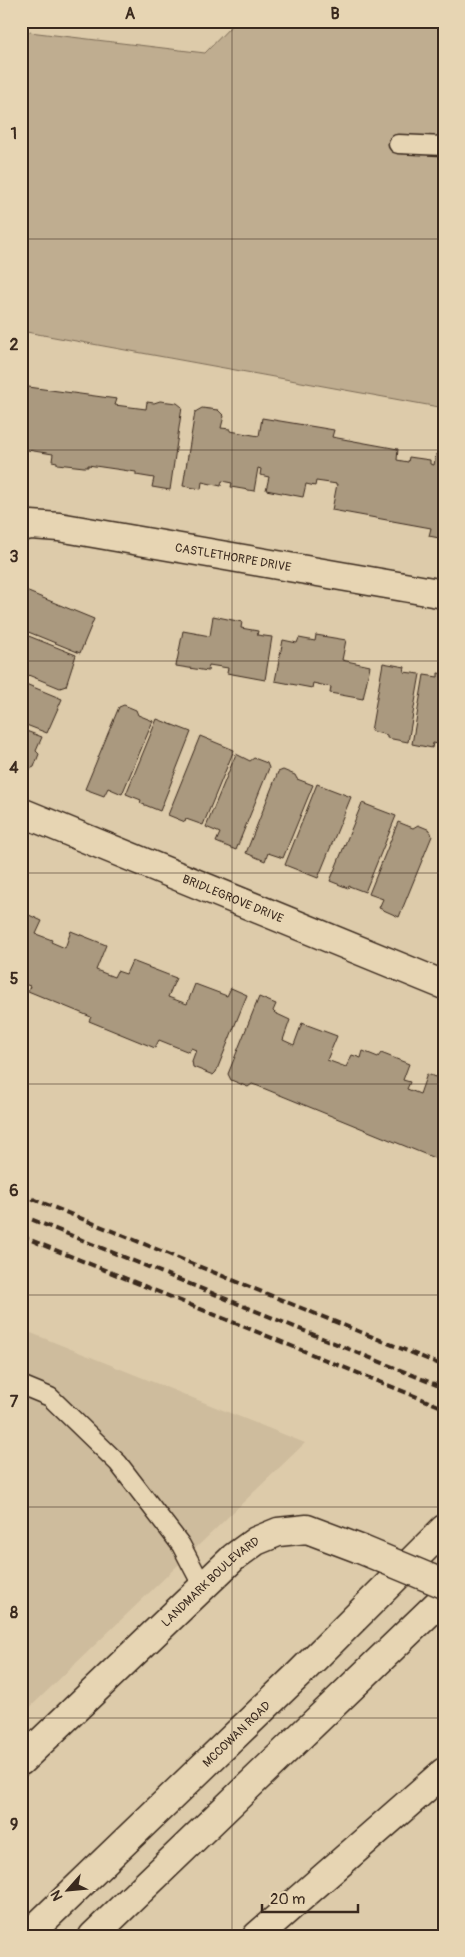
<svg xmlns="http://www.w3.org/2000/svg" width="465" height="1957" font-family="Pangolin,sans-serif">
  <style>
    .built { fill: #cebc9d }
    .green { fill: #bfad90; stroke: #7d6c57 }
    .building { fill: #aa997f; stroke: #3b2a1e }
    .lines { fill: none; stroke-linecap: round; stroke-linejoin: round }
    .lane-casing { stroke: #3b2a1e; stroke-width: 21 }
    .street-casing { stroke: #3b2a1e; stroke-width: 31 }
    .secondary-casing { stroke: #3b2a1e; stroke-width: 31 }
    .lane { stroke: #e7d5b3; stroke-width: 18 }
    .street { stroke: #e7d5b3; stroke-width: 28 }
    .secondary { stroke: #e7d5b3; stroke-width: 28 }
    .rail { stroke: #3b2a1e; stroke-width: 4; stroke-dasharray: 8 4; stroke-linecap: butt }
    .street-bridge-casing { stroke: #3b2a1e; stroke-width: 31; stroke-linecap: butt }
    .street-bridge { stroke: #e7d5b3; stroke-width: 28 }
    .grid { fill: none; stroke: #3b2a1e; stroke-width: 1; stroke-opacity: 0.55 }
    .labels { text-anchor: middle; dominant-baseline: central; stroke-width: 4.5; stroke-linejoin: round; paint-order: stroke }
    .street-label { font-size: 12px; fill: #3b2a1e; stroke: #e7d5b3 }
    .neatline { fill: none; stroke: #3b2a1e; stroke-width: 2 }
    .grid-label { font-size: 16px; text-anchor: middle; font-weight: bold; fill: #3b2a1e }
  </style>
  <rect width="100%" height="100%" fill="#ddcbaa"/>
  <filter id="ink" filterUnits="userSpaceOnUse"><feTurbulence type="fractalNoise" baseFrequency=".02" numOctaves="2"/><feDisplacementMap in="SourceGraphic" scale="10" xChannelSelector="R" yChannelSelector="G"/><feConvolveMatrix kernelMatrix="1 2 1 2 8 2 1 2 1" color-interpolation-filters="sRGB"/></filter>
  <g filter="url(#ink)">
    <path class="built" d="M21 1329 305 1443 21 1716Z"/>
    <path class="green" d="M236 21H444V408L21 331V31L205 53Z"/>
    <path class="building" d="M21 386 117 399 115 405 146 409 147 402 154 403 160 401 177 403 182 407 170 490 152 487 154 478 136 475V472L88 465V467H84L57 464V462L52 461 53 454 21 449Z
      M202 408 218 410 224 416 221 428 230 429V431L259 436 262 418 334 430 332 437 398 449 397 460 408 462 409 457 430 460V464L434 465 436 454 444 450V539L429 536 431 528 332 510 337 484 316 481 315 486 306 484 303 497 266 490 269 477 260 475 261 469 258 468 254 491 231 487 232 483 222 481 221 486 202 482 201 489 183 486 195 412Z
      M21 589 94 619 80 653 21 629Z
      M213 616 242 622 241 628 258 631 257 635 272 637 265 680 227 673 228 668 209 665 208 671 176 666 183 631 210 636Z
      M21 633 76 655 66 686 60 688 21 672Z
      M316 635 346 640 342 660 370 666 363 699 330 693 331 687 313 683 312 688 275 681 283 640 297 643 299 638 315 641Z
      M383 663 405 667 404 672 420 674 408 742 387 738V735L371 731Z
      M438 673 444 674V745L433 743 432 748 412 744 424 675 438 677Z
      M21 682 62 699 47 733 21 723Z
      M124 705 136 710 138 715 153 721 122 794 108 788 104 796 85 789 119 707Z
      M157 719 191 732 160 811 140 803 141 800 126 794Z
      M21 729 42 737 36 751 39 754 34 767 28 770 21 767Z
      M200 736 234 750 203 825 186 819 185 822 168 815Z
      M236 754 250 761 254 758 267 763 269 768 236 850 216 842 220 833 206 827Z
      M283 770 295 775 297 779 313 785 283 858 268 853 265 861 246 853 278 772Z
      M317 784 351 797 318 878 285 865Z
      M362 803 396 816 365 892 349 886 348 888 330 881Z
      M398 822 413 828 418 825 430 830 432 836 399 917 379 908 383 899 369 894Z
      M29 915 42 921 36 934 52 940 51 942 65 948 71 931 106 945 96 970 114 977 117 971 126 974 132 961 176 978 168 997 187 1004 195 984 227 996 231 988 247 995 216 1072 213 1075 193 1067 192 1061 196 1050 191 1048 189 1052 159 1040 155 1048 89 1021 91 1017 28 991 30 986 21 983V916L27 918Z
      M259 997 276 1004 273 1011 275 1013 290 1020 283 1040 294 1045 302 1023 337 1036 327 1060 346 1067 352 1055 361 1058 363 1051 378 1057 381 1053 409 1064 403 1080 410 1082 407 1089 420 1094 427 1074 444 1080V1162L258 1086 252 1084 248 1087 231 1080 228 1074Z"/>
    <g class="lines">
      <g class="lane-casing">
        <path id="lane" d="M398 144 444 146
          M21 1385 50 1397 118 1463 181 1545 203 1587"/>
      </g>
      <g class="street-casing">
        <g id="street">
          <path id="s1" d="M21 527 31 525 59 527 444 594"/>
          <path id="s2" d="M21 812 444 985"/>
          <path id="s3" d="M21 1761 234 1557 256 1541 278 1532 307 1529 360 1549"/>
          <path d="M257 1936 444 1772"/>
        </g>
      </g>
      <g class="secondary-casing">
        <g id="secondary">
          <path id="s4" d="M27 1936 299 1674 444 1529"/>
          <path d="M93 1936 444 1598"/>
        </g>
      </g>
      <use href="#lane" class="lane"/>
      <use href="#street" class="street"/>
      <use href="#secondary" class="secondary"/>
      <path class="rail" d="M21 1194 444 1366
        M21 1215 444 1388
        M21 1236 444 1408"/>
      <g class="street-bridge-casing">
        <path id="street-bridge" d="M360 1549 444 1584"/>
      </g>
      <use href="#street-bridge" class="street-bridge"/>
    </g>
  </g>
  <path class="grid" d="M232 21V1936M21 239H444M21 450H444M21 661H444M21 873H444M21 1084H444M21 1295H444M21 1507H444M21 1718H444"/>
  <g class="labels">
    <g class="street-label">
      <text stroke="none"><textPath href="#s1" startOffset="215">CASTLETHORPE DRIVE</textPath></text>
      <text stroke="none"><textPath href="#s2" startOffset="229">BRIDLEGROVE DRIVE</textPath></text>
      <text stroke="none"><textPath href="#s3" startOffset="261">LANDMARK BOULEVARD</textPath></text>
      <text stroke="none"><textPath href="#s4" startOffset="291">MCCOWAN ROAD</textPath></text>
    </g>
  </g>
  <rect width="465" height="1957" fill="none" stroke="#e7d5b3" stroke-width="55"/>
  <g transform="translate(68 1890) rotate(243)" stroke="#e7d5b3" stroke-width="4" paint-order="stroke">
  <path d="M0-4L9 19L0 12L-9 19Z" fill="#3b2a1e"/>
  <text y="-8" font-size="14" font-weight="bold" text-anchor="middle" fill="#3b2a1e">N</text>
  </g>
  <path d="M262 1904v8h96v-8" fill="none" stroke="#3b2a1e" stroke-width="2.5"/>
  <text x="270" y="1904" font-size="15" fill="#3b2a1e" stroke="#e7d5b3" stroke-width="4" paint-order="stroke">20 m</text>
  <rect x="28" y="28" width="410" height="1902" class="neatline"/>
  <g class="grid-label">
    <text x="130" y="19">A</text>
    <text x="335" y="19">B</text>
    <text x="14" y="139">1</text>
    <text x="14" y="350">2</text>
    <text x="14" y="562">3</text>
    <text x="14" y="773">4</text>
    <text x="14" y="984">5</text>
    <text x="14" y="1196">6</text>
    <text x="14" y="1407">7</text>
    <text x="14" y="1618">8</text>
    <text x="14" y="1830">9</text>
  </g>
</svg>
